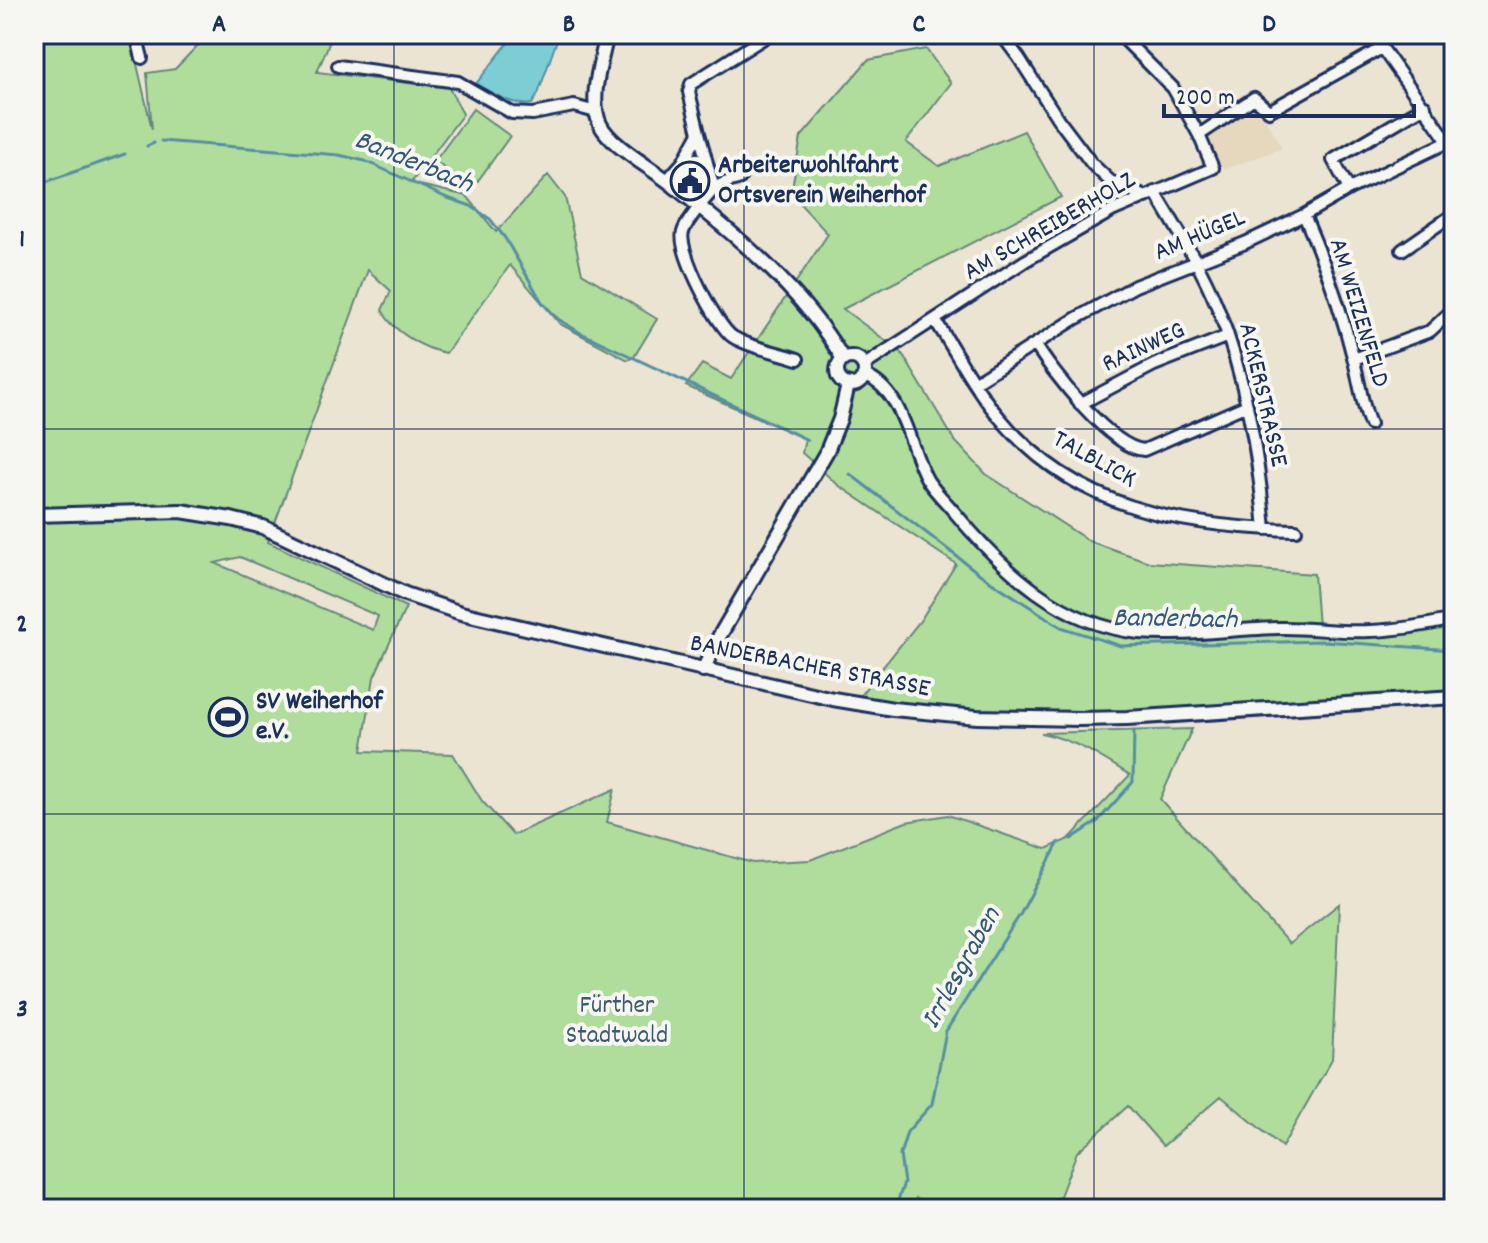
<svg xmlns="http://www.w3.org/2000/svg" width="1488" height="1243" font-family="Dekko,sans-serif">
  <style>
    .built { fill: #e5d8bd }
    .green { fill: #b0dd9c; stroke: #66867d; stroke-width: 2; fill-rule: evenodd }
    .water { fill: #7ccdd4; stroke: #558ea5; stroke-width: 2 }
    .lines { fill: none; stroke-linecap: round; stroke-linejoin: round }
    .stream { stroke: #558ea5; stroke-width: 3 }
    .minor-casing { stroke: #1b2f5e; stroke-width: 16 }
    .tertiary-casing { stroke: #1b2f5e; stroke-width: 18 }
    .minor { stroke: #f6f6f2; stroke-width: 10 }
    .tertiary { stroke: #f6f6f2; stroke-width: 12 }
    .grid { fill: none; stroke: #1b2f5e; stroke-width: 2; stroke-opacity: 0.55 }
    .labels { text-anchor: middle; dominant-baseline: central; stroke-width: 8; stroke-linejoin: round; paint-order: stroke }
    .poi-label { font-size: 26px; font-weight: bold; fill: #1b2f5e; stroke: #f6f6f2; text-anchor: start }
    .street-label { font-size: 26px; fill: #1b2f5e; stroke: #f6f6f2 }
    .park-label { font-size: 26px; fill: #405a6e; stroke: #f6f6f2 }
    .water-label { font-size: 28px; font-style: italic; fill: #33567c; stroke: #f6f6f2 }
    .neatline { fill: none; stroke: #1b2f5e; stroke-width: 3 }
    .grid-label { font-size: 26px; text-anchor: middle; font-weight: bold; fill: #1b2f5e }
  </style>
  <rect width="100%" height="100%" fill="#ece4d3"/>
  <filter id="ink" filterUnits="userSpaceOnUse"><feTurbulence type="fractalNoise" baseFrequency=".0125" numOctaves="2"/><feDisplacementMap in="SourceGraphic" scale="16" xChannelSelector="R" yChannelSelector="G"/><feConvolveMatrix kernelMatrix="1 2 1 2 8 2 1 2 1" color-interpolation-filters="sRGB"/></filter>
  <g filter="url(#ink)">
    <path class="built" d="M1258 106 1282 148 1226 169 1217 162 1209 149 1208 139 1250 107Z"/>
    <path class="green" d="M34 34H130L152 129 147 73 175 69 200 43 230 34H333L317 72 449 88 463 114 411 183 467 196 496 232 548 175 565 197 582 273 657 319 634 357 628 360 560 324 510 265 446 353C423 349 392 331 382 310L391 291 368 270 268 542 406 607 374 677 362 751 453 754 482 801 513 835 615 789 607 822 753 863 810 860 906 822 948 815 1046 849 1069 839 1130 775C1101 757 1075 740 1041 733L1192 729 1160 799 1289 944 1339 904 1332 1059 1282 1147 1221 1096 1163 1146 1128 1106 1077 1152 1055 1209H930L916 1198 911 1209H34ZM240 557 378 616 373 630 215 563Z
      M926 49 951 83 906 142 939 166 1024 131 1061 197 843 309 901 352 955 441 986 474 1089 541 1149 562 1314 574 1318 626H1400L1454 617V694C1288 703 1121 720 955 711 922 709 890 702 858 698L920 621 956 564 838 485 802 453 805 439 686 386 702 364 731 379 828 234 791 194 801 137 868 60Z
      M473 109 510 136 472 189 435 161Z"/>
    <path class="water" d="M515 34H559L538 94 532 104C513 107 493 92 475 85Z"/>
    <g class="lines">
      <path class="stream" d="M161 141 339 155 365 161 445 197 471 206 490 219 505 238 542 302 558 319 579 332 808 440
        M147 146 154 143
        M34 186 125 154
        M850 474 981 575 1061 627 1121 646 1323 641 1454 650
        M1071 839 1097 822 1133 782 1134 732
        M895 1209 904 1183 900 1155 907 1132 932 1104 946 1031 1021 913 1059 842"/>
      <g class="minor-casing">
        <path id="minor" d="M136 34 142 58
          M1001 34 1019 58 1058 119 1092 164 1110 181 1146 197
          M1369 34 1382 48 1454 150
          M338 66 458 82 512 113 533 114 574 106 596 112
          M699 133 689 92 691 84 770 34
          M1199 135 1254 98 1269 111 1382 48
          M683 162 699 133 714 189
          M740 178C732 181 723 182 717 187 709 193 686 222 683 232 677 250 717 327 733 337 751 348 778 352 798 359
          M667 180 683 162 705 157
          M1349 189 1333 160 1425 106
          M1155 192C1177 229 1201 266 1217 306 1246 378 1258 453 1265 529
          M1304 215C1324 261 1341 308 1353 357 1359 379 1361 402 1370 424
          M1402 250 1454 214
          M935 320C956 352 974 388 999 417 1075 510 1183 527 1296 530
          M1035 344C1052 372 1111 448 1144 450L1247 405
          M1354 359 1430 331 1454 309
          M863 366 1025 261 1112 211 1213 168 1199 135 1173 88 1119 34
          M864 375C906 392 908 448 928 481 936 493 947 503 956 514 1004 571 1061 625 1139 633 1181 637 1235 629 1279 628 1309 627 1340 633 1370 631 1397 630 1427 625 1454 619
          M975 382 1075 319 1135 286 1245 243 1304 215 1349 189 1448 142
          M1080 404 1154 365 1228 336"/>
      </g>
      <g class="tertiary-casing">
        <path id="tertiary" d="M607 34C602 60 588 98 600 124 610 146 654 169 674 186 738 237 801 288 843 359
          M837 371a14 14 0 1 1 28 0a14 14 0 1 1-28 0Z
          M34 515 181 511 231 519 263 527 405 594 461 613 833 699 893 709 977 717 1080 719 1127 718 1454 697
          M703 670 719 637 827 451 840 419 848 385"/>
      </g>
      <use href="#minor" class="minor"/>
      <use href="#tertiary" class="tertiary"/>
    </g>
  </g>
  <path class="grid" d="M394 34V1209M744 34V1209M1094 34V1209M34 429H1454M34 814H1454"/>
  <defs>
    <g id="civic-ring" transform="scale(2)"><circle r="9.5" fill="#f6f6f2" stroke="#1b2f5e" stroke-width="1.5"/><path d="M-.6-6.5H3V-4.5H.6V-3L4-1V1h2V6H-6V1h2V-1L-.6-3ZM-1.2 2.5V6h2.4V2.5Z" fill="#1b2f5e"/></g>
    <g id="stadium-ring" transform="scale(2)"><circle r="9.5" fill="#f6f6f2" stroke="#1b2f5e" stroke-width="1.5"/><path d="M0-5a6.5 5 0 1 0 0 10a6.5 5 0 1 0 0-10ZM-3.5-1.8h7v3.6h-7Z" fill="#1b2f5e"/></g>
  </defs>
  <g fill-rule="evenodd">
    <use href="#civic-ring" x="690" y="181"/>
    <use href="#stadium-ring" x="228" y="717"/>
  </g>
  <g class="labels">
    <g class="poi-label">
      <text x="718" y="166">Arbeiterwohlfahrt<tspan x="718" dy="30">Ortsverein Weiherhof</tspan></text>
      <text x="256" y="702">SV Weiherhof<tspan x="256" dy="30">e.V.</tspan></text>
    </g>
    <g class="street-label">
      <text transform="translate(1050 227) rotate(-30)">AM SCHREIBERHOLZ</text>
      <text transform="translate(1200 236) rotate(-23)">AM HÜGEL</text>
      <text transform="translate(1358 313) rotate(73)">AM WEIZENFELD</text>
      <text transform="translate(1144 348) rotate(-25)">RAINWEG</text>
      <text transform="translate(1262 395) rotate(77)">ACKERSTRASSE</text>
      <text transform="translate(1094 460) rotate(29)">TALBLICK</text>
      <text transform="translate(810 667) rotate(11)">BANDERBACHER STRASSE</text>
    </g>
    <g class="park-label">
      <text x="617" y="1006">Fürther<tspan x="617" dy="30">Stadtwald</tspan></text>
    </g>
    <g class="water-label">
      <text transform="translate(413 164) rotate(22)">Banderbach</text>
      <text transform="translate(1175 621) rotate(1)">Banderbach</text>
      <text transform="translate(963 969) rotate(-61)">Irrlesgraben</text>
    </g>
  </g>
  <rect width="1488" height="1243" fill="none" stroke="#f6f6f2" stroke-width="88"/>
  <path d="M1164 104v12h250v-12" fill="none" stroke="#1b2f5e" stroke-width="4"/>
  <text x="1176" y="104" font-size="24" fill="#1b2f5e" stroke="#f6f6f2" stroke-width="6" paint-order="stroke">200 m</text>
  <rect x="44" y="44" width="1400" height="1155" class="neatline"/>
  <g class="grid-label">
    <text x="219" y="31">A</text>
    <text x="569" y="31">B</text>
    <text x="919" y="31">C</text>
    <text x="1269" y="31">D</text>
    <text x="22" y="246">1</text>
    <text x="22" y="631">2</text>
    <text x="22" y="1016">3</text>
  </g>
</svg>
